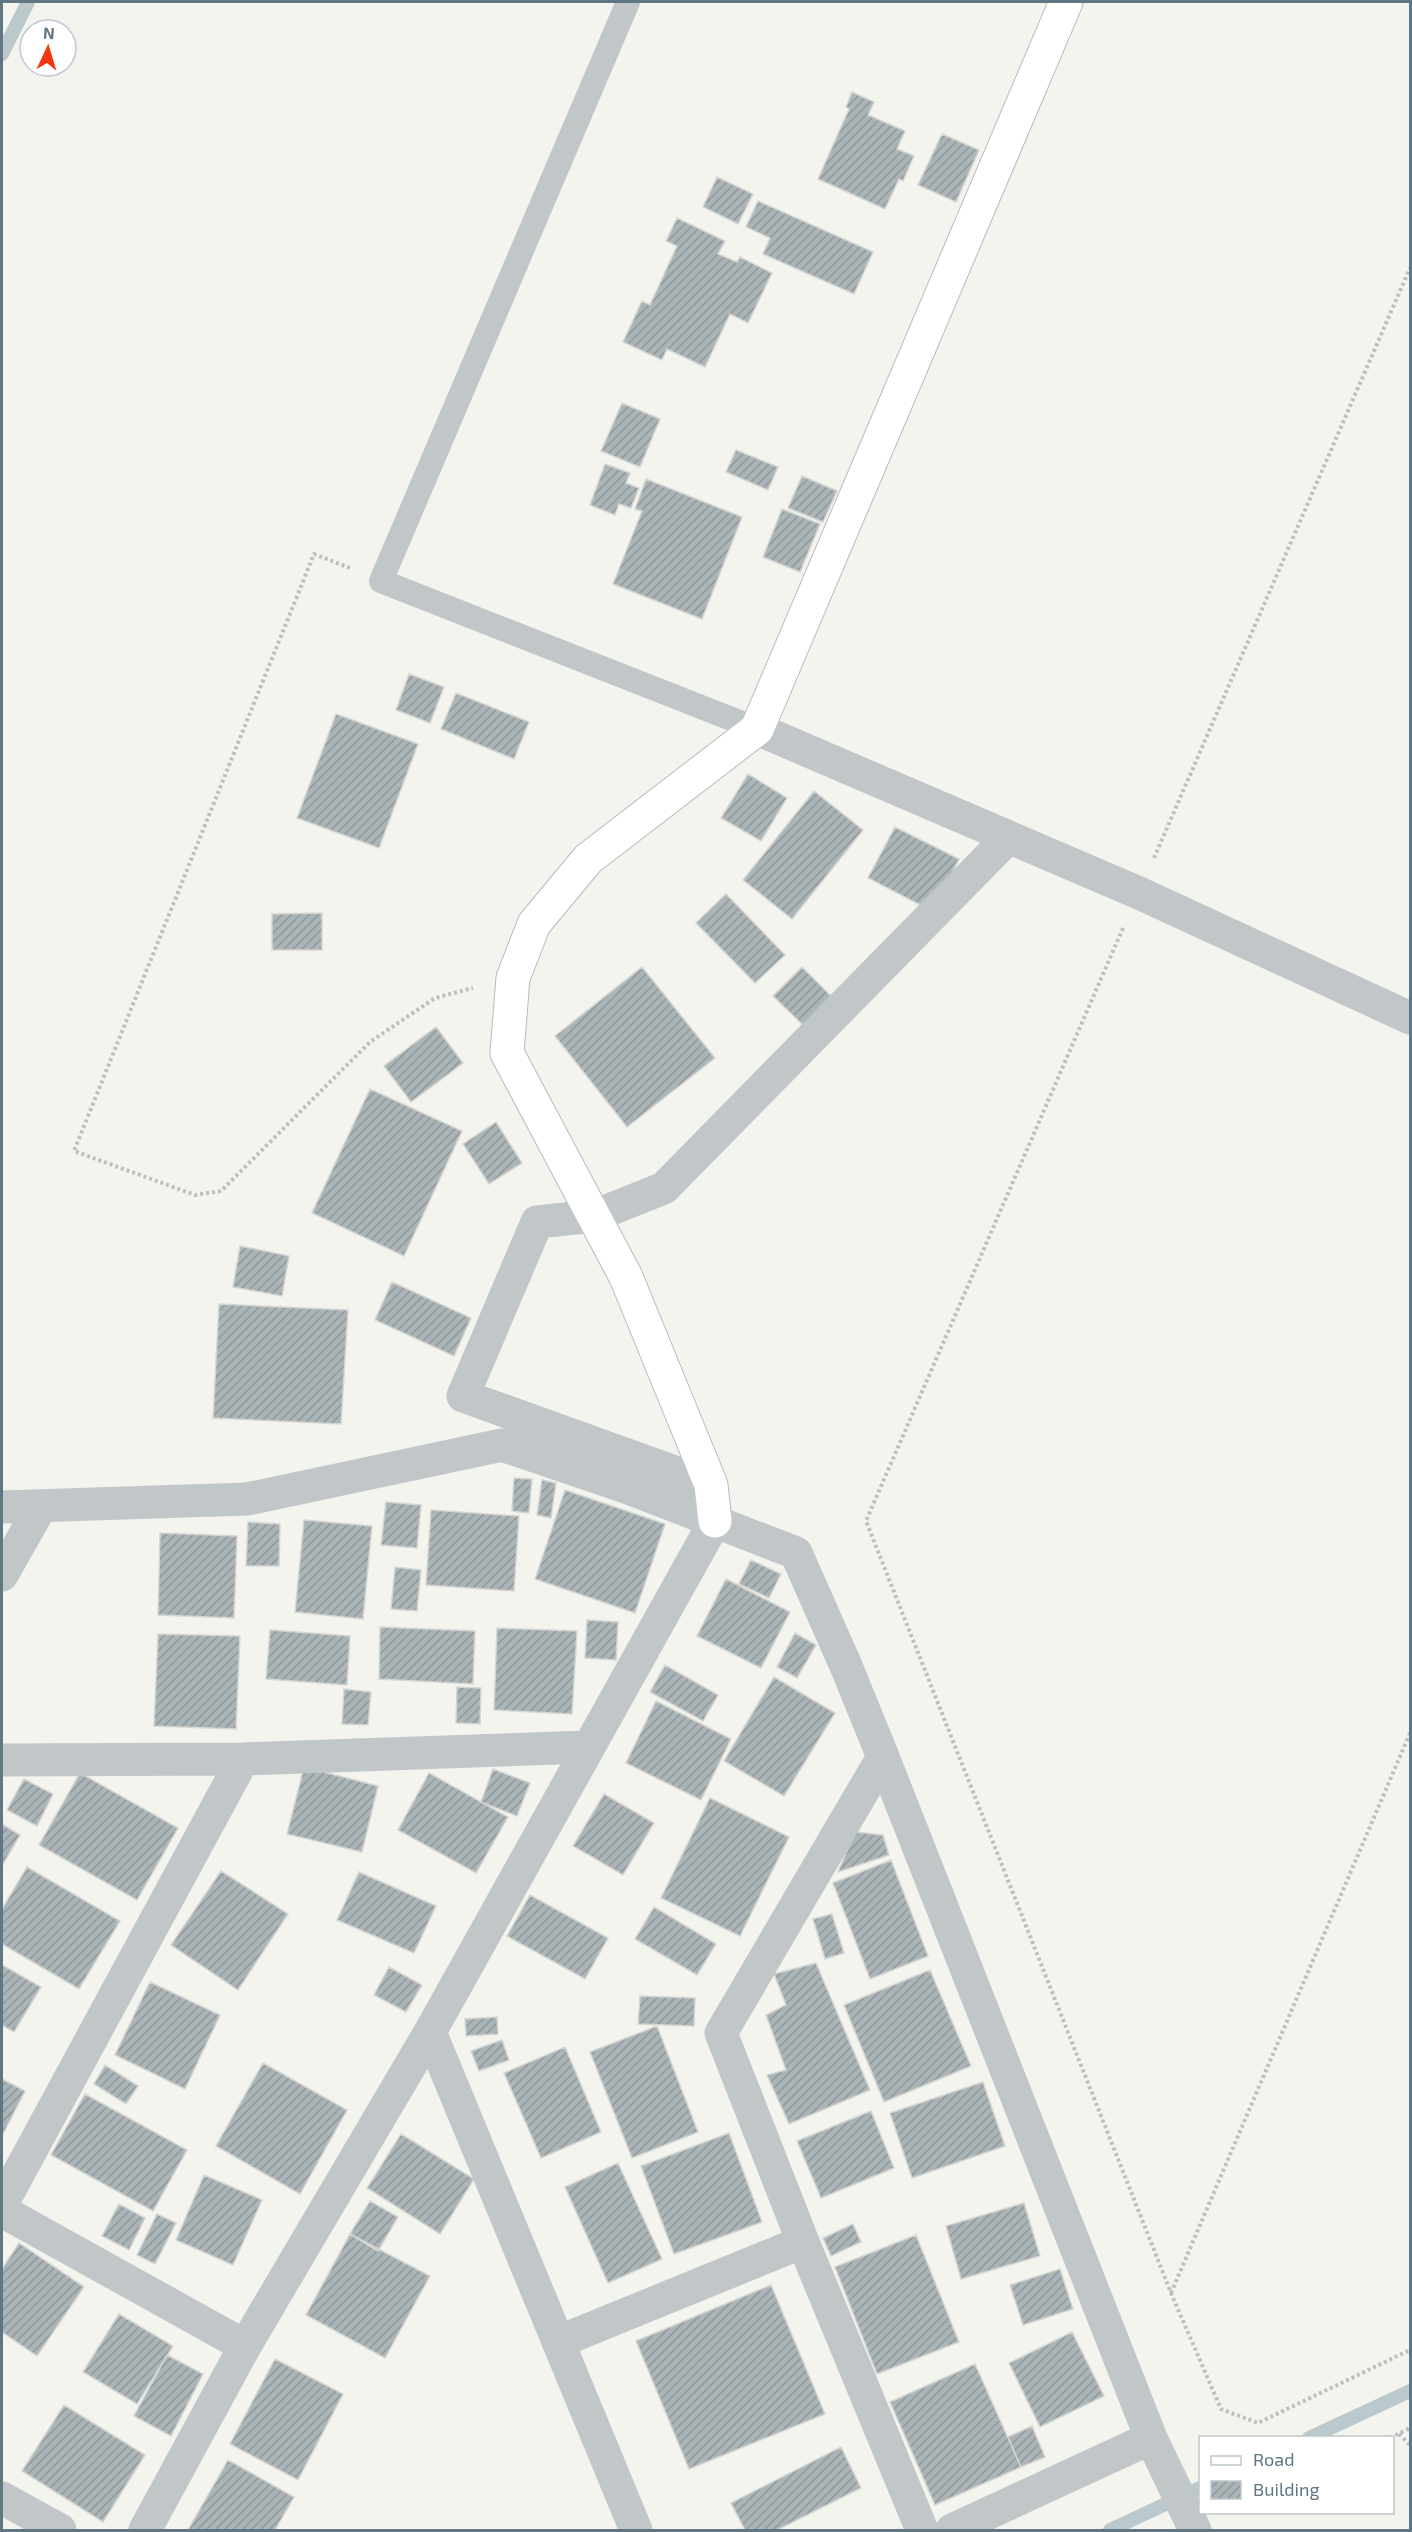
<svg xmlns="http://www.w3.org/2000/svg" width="1412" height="2532" font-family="'Exo 2',sans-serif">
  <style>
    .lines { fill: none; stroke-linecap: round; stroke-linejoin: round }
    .stream { stroke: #bbc9cd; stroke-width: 14 }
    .building { fill: url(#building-hatch); stroke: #d5d5d2; stroke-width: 1.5 }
    .secondary-casing { stroke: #b5bbbf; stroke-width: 35 }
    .path { stroke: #bcbfc1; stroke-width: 4; stroke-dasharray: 3 3; stroke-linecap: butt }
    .lane { stroke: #c1c6c8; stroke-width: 24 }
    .street { stroke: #c1c6c8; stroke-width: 33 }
    .secondary { stroke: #fff; stroke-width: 33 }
  </style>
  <defs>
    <pattern id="building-hatch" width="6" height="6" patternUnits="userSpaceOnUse" patternTransform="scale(1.5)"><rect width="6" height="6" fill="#abb5b8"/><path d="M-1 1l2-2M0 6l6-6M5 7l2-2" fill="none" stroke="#8f989b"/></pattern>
  </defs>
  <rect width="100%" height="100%" fill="#f4f4ef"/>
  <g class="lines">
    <path class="stream" d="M2 54 28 2
      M1309 2438 1410 2391
      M1110 2530 1200 2488"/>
  </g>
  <path class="building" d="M852 92 874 102 868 115 905 131 897 149 914 156 903 181 899 179 885 209 818 179 849 109 846 107Z
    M942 134 979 150 956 202 918 185Z
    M717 177 753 194 738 224 703 207Z
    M758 201 873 252 854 294 763 254 770 238 746 227Z
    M677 218 725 241 718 254 737 262 740 257 772 273 748 323 730 314 705 367 667 349 662 360 623 342 642 301 650 305 677 246 666 241Z
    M622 403 660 419 640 467 601 451Z
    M736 450 778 467 768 490 726 472Z
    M605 464 630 473 626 483 639 488 631 508 619 504 615 515 590 505Z
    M802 476 837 491 823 522 788 508Z
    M646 479 742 517 702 619 613 584 642 511 635 509Z
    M782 509 820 524 800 572 763 557Z
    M409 674 444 687 430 723 396 710Z
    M456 693 529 722 514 759 441 729Z
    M336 714 418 744 379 848 297 818Z
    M748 774 787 798 761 841 721 818Z
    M814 791 863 830 792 919 743 880Z
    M895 827 959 859 932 911 868 878Z
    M726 894 785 955 755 983 696 923Z
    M322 913V950H272V914Z
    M642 967 715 1058 627 1127 555 1036Z
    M802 967 834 999 805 1027 773 996Z
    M436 1027 463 1063 411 1102 384 1066Z
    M370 1089 462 1131 404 1256 312 1213Z
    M496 1122 522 1163 489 1184 463 1144Z
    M240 1246 289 1256 282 1296 233 1287Z
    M392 1282 471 1318 454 1356 375 1320Z
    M219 1304 348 1310 341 1424 213 1418Z
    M514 1478 532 1479 529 1513 512 1511Z
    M542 1480 556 1483 551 1518 537 1515Z
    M565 1490 665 1524 635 1613 535 1579Z
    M386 1502 421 1505 417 1548 381 1545Z
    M431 1510 519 1516 514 1591 426 1585Z
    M304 1520 372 1526 363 1619 295 1612Z
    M248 1522 280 1524 279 1566H246Z
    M160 1533 237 1536 234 1618 158 1615Z
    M751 1560 781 1574 769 1598 739 1584Z
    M395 1567 421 1570 417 1611 391 1609Z
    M726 1579 790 1612 761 1668 697 1636Z
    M587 1620 618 1622 616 1660 585 1658Z
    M380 1627 475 1631 473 1684 379 1679Z
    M497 1628 577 1631 572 1714 494 1710Z
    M270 1630 350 1636 347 1685 266 1679Z
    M795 1633 816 1645 797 1678 777 1667Z
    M158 1634 240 1636 236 1729 154 1726Z
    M665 1665 718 1695 703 1721 650 1692Z
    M774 1677 835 1713 784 1796 724 1761Z
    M457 1687 481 1688 480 1724 456 1723Z
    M344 1689 371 1692 368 1725 342 1724Z
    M656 1701 731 1739 701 1800 626 1763Z
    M304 1767 378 1786 362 1852 287 1834Z
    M493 1769 530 1783 517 1816 481 1802Z
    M80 1773 178 1828 137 1900 39 1845Z
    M429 1773 508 1817 476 1873 398 1830Z
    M24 1779 53 1794 37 1826 7 1810Z
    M604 1794 654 1823 623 1875 573 1846Z
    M710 1798 789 1837 740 1936 661 1898Z
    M2 1824 20 1835 2 1866Z
    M855 1832 883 1835 889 1855 838 1872Z
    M891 1860 928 1956 870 1979 833 1883Z
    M27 1867 120 1921 79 1989 2 1944V1909Z
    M221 1871 288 1914 238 1990 171 1945Z
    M359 1872 436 1906 414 1953 337 1920Z
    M530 1895 608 1938 585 1979 507 1936Z
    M654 1907 716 1944 697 1975 635 1939Z
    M832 1914 844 1953 825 1959 813 1919Z
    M816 1963 870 2090 789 2124 767 2075 786 2070 766 2015 786 2005 774 1974Z
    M2 1965 41 1987 14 2032 2 2025Z
    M389 1967 422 1985 406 2012 374 1995Z
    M930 1970 971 2066 884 2102 844 2005Z
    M150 1982 220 2015 185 2089 115 2055Z
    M640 1996 695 1998 694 2026 638 2024Z
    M497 2017 498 2034 466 2036 465 2019Z
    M657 2026 698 2132 632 2158 590 2052Z
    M502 2040 509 2060 479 2071 471 2051Z
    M565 2047 601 2132 541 2158 504 2073Z
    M263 2063 347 2110 300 2194 216 2146Z
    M105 2065 138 2086 126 2104 94 2084Z
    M2 2079 25 2091 2 2136Z
    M983 2082 1005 2146 912 2178 890 2113Z
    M85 2094 187 2150 153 2211 51 2155Z
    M871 2111 894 2168 821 2198 797 2141Z
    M729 2133 762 2222 674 2254 641 2166Z
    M401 2134 474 2179 440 2234 367 2188Z
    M618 2163 662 2259 608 2283 565 2187Z
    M204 2175 262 2200 233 2265 176 2240Z
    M370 2201 398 2217 378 2251 350 2234Z
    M1024 2203 1040 2256 961 2279 946 2226Z
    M119 2204 145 2218 129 2250 102 2236Z
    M157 2214 176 2223 155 2264 137 2255Z
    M853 2224 861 2242 831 2256 823 2238Z
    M350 2234 430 2276 385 2358 306 2315Z
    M916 2235 959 2342 877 2374 835 2267Z
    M19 2243 84 2287 37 2356 2 2332V2269Z
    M1060 2269 1073 2309 1023 2325 1010 2285Z
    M771 2285 825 2414 689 2469 636 2341Z
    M119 2314 173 2346 137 2404 83 2372Z
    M1072 2332 1104 2396 1040 2427 1009 2363Z
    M167 2355 203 2374 171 2436 134 2416Z
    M275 2359 343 2394 298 2480 230 2444Z
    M975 2364 1021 2467 935 2505 890 2402Z
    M64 2405 145 2455 103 2522 22 2471Z
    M1032 2426 1045 2457 1021 2467 1008 2437Z
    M841 2447 861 2488 777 2530H745L731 2503Z
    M228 2460 294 2497 275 2530H188Z"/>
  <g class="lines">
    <g class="secondary-casing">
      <path id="secondary" d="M715 1521 711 1485 626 1277 507 1053 513 978 534 924 588 859 757 729 1066 2"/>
    </g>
    <path class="path" d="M350 568 314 554 74 1151 195 1195 221 1191 370 1042 435 998 473 988
      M1154 858 1410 268
      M1123 928 866 1521 1171 2293 1221 2409 1258 2423 1410 2350
      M1171 2293 1410 1733
      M1399 2434 1410 2445
      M1390 2438 1410 2428"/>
    <path class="lane" d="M628 2 381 581 757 729"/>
    <path class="street" d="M757 729 1139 893 1410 1018
      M711 1485 463 1396 537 1222 594 1216 664 1188 1007 839
      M2 1507 247 1499 502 1445 626 1487 796 1553 846 1666 883 1757 1151 2438 1195 2530
      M2 1575 41 1506
      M243 1759 588 1747
      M2 1760 243 1759 2 2204
      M430 2032 636 2530
      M2 2211 245 2346
      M803 2242 721 2033 883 1757
      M558 2342 803 2242 922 2530
      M2 2498 60 2530
      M145 2530 245 2346 430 2032 715 1521
      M952 2530 1151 2438"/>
    <use href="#secondary" class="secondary"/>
  </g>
  <rect width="1412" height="2532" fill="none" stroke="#607683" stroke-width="6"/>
  <rect x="1199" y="2436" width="195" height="78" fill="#ffffff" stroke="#bfc8cd" stroke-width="1.5"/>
  <rect x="1211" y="2456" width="30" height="9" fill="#ffffff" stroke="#bfc8cd" stroke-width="1.5"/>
  <text x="1253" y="2466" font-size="18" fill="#607683">Road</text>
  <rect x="1211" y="2481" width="30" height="18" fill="url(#building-hatch)" stroke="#bfc8cd" stroke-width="1.5"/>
  <text x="1253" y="2496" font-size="18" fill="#607683">Building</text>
  <g transform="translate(48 48) rotate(4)"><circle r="28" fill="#ffffff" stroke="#bfc8cd" stroke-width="1.5"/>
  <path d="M0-4.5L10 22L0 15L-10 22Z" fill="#f13612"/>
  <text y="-9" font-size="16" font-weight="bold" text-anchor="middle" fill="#607683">N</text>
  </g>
</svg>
